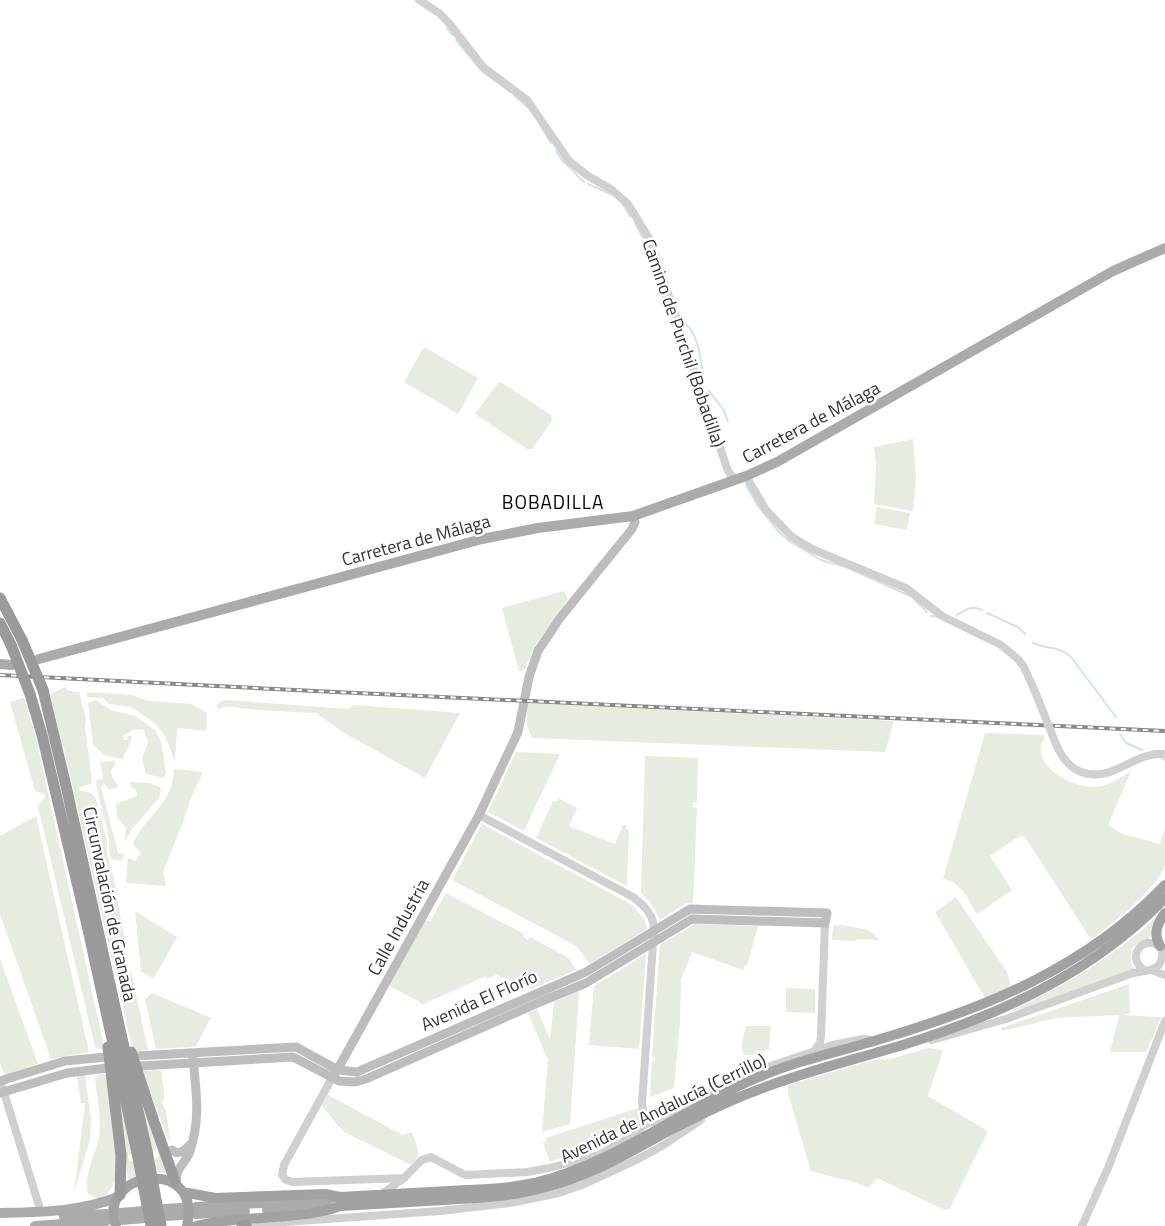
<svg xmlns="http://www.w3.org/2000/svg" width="1165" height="1226" font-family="'Titillium Web',sans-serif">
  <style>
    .green { fill: #e6ecdf }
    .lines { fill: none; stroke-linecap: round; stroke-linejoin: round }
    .stream { stroke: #cfe2ee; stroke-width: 2 }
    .tertiary { stroke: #d0d0d0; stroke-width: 8 }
    .secondary { stroke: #bdbdbd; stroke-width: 9 }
    .primary { stroke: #ababab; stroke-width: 10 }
    .trunk { stroke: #a2a2a2; stroke-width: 10 }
    .motorway { stroke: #9a9a9a; stroke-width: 11 }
    .rail-casing { stroke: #888; stroke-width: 4 }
    .rail { stroke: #fff; stroke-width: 2; stroke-dasharray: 5.5; stroke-linecap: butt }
    .tertiary-bridge { stroke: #d0d0d0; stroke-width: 8 }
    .motorway-bridge { stroke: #9a9a9a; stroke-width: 11 }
    .labels { text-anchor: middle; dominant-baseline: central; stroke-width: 5; stroke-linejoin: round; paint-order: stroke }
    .street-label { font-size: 18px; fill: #333; stroke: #fff }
    .neighbourhood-label { font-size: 19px; letter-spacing: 1px; fill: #000; stroke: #fff }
  </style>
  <rect width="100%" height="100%" fill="#fff"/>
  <path class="green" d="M424 347 478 378 458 414 404 382Z
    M501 382 551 415 552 421 532 449H527L475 414 498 383Z
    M913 439 916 479 913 511 874 504 876 465 874 447Z
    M877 507 910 513 907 530 874 524Z
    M564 591 568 599 535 646 524 670 519 671 502 608Z
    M65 687 69 691 79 692 86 718 85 727 92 780 91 784 79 787 80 791C88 791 92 792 96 799L107 842V855L113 874 125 941 122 956 132 976 148 1050 135 1051 131 1043 64 749 50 694Z
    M87 692 131 695 149 701 192 704 207 713 206 731 177 728 175 762 165 736 156 724 131 707 109 704 103 698 87 697Z
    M24 698 35 734 105 1051 95 1047 38 806 45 798 44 794 35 791 10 702Z
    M96 700 111 710 135 716 155 730 161 742 166 772 164 778 146 774 142 758 148 742 144 730 134 729 123 736 124 740H127L128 736H132L130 744 122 759 104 755 93 745 88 703Z
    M224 700 349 709 354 705 460 713 425 778 344 733 316 713 258 710 226 706 218 710 216 705Z
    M527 703 545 704 894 721 885 752 532 738 527 726Z
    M985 733 1043 735 1045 738C1026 763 1073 789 1096 787 1110 786 1120 778 1131 771L1108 825 1123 834 1160 844 1165 828C1165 839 1165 852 1165 863 1162 886 1113 922 1095 937L1090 938 1025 837 1020 836 990 856 1012 890 977 914C968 900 961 881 943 879Z
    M516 752 560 754 524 831 488 812Z
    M645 756 698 758 697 802H693V807L697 808 693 903H686L660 920 651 903 641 893Z
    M115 761V765L111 770 112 777 119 787 109 790 105 784 101 786 118 853 124 854 122 861 112 859C108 853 110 847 109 840 106 820 98 801 96 780L103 779 100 762Z
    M174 769 203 772 191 798 183 822 163 872 166 886 126 883 128 858 135 861 141 853 133 844C146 814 173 805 174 769Z
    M130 782 150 783 161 788 159 798 132 829 125 842 126 827 117 818 116 804 137 796 136 789 131 787Z
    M558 798 577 808 569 826 615 844 623 825H626V830H629L627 886 536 838 553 801 556 802Z
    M36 816 89 1052 51 1059 0 914V836Z
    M482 824 632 905 645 920 647 929 590 964 578 948 569 942 452 880Z
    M446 893 524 934 523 937 528 940 530 937 565 956 570 960 576 970 531 989 496 975 487 979 486 976 421 1005 420 1002 389 986 422 926 426 920 430 922Z
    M956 897 1007 972 1010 983 1007 988 985 998 935 912Z
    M1165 908 1153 927 1150 938C1134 942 1125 952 1134 969L1029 1007 1008 1012C1051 992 1093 969 1131 939 1143 930 1154 919 1165 908Z
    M135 911 177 937 154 978 141 972Z
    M695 924 758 926 747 966 745 965 743 970 692 952 681 980 680 1021 674 1088 650 1097 652 1061H655V1057L652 1056 660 945Z
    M842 925C855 928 871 927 879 940L857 939 856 941 832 940 833 926Z
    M646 954 639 1049 589 1045 594 986Z
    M0 959 38 1064 4 1075 0 1063Z
    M1129 984 1130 1013 1123 1015 1161 1017 1146 1052H1110L1119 1015 1056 1018 1002 1031 1001 1028Z
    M786 988 815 989V1013L786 1012Z
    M577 992 579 993 570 1124 542 1132 548 1060 528 1013 537 1009 550 1039 554 1002Z
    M152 993 211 1018 196 1046 193 1047 156 1049 145 999Z
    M746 1026H771L769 1049C738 1062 739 1054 746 1026Z
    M928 1048 943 1050 928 1096 988 1131 949 1210 946 1208 945 1210 877 1178 869 1188C851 1179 830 1177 811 1171L788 1094V1085L873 1060 891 1059Z
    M161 1070C162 1080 167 1095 162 1103L166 1111 170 1140 169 1141 142 1071Z
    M85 1074 91 1119 90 1139 74 1193 85 1103H81L77 1076Z
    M100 1074 109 1075C112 1101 122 1157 115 1180 112 1188 108 1194 101 1198H96L88 1194C82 1180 96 1153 99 1137 102 1118 97 1097 95 1078Z
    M117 1087 132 1154 128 1155 129 1160C136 1165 154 1163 159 1156L158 1150H152L138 1089 168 1173 148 1172 128 1179Z
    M328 1095 403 1135 412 1132C416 1144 424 1158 411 1165L346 1133 338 1126 322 1105Z
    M638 1108 641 1118 640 1123 550 1162 543 1143 547 1141 546 1138Z"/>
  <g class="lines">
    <path class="stream" d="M447 28 452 35
      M456 40 480 69
      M483 72 510 92
      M514 95 527 107
      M540 125 551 143
      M556 151 561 159 584 182
      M588 184 613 195
      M622 203 630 216
      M635 223 643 238
      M645 242 657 274
      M659 279C663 292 662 304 671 315
      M680 320C701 332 700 361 704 382
      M709 391 723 409 728 421
      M746 485 758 506 779 532 789 541 821 560 846 567 910 596
      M914 599 927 612
      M987 613 1018 627 1025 634
      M957 615C966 610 972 605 982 610
      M931 616 939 617
      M1033 643C1046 649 1059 646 1071 657L1116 717
      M1120 734 1126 743 1142 750
      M1161 758 1165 760"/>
    <path class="tertiary" d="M419 0 439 13 449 23 483 67 527 100 569 161 588 176 611 189 628 204 649 238 655 255 728 471 735 480
      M746 476 766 510 792 537 812 549 906 588 942 616 1001 645 1018 659 1024 667 1036 694
      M1056 744C1061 756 1068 767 1081 772 1112 784 1134 751 1165 754
      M479 815 633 897C651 910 657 922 653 943L642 1103 644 1117 643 1126
      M1145 970C1124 959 1144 931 1161 948
      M1154 971 1165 975
      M932 1040 1006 1019 1133 973C1147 970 1165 972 1162 949
      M815 1050 820 1043 821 1036 825 923
      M332 1078 284 1165 282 1175 286 1180 292 1182 404 1178
      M0 1080 41 1212
      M382 1194 404 1178 422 1160 431 1157 465 1175 527 1172 549 1168 599 1155 636 1134 643 1126 648 1123 657 1122 668 1116 744 1075 833 1045 863 1039 872 1040
      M243 1225 440 1211 510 1203 559 1193 582 1185 638 1159 662 1146 701 1120
      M1082 1226 1108 1168 1165 1021"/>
    <path class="secondary" d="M136 1056 296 1047 338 1070 357 1072 586 972 690 909 827 913 825 923 692 919 586 983 540 1002 366 1079 355 1082 339 1081 293 1057 140 1066
      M335 1074 479 815 518 732 529 677 538 651 560 618 632 529 635 522 633 516
      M0 1081 65 1061 106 1057
      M0 1093 67 1073 107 1068
      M172 1150C179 1156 185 1150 191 1144
      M176 1182C176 1167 186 1163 190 1151 201 1117 196 1092 193 1058"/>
    <path class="primary" d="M39 659 482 539 538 528 633 516 746 476 777 462 1113 271 1165 248
      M0 664 12 665
      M196 1207 324 1199 339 1197
      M164 1209 182 1208
      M267 1210 328 1207
      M0 1213C40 1212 81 1212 118 1197
      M120 1213 144 1211
      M196 1214 245 1211
      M165 1216 182 1215
      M64 1217 106 1214
      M121 1220 145 1218
      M35 1226 106 1221"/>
    <path class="trunk" d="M1160 946C1153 934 1157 924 1165 913
      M183 1192 215 1198 325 1194 340 1197C376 1195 412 1193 449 1191 477 1190 506 1189 534 1183 613 1164 680 1111 754 1079 792 1062 834 1053 874 1041 983 1009 1085 969 1165 885
      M116 1226C95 1172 203 1154 187 1226
      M196 1226C243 1214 294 1222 341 1206 375 1204 410 1202 444 1200 477 1198 510 1197 542 1188 585 1178 623 1156 661 1135 692 1119 722 1103 755 1091 805 1071 858 1059 909 1043 1004 1013 1095 971 1165 898"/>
    <path class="motorway" d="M0 598 22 640
      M0 623 11 645
      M43 690 66 786 147 1151
      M30 694 42 735 87 925 137 1153
      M108 1047 121 1155 120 1195
      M131 1052 154 1122 175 1181
      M242 1226 246 1225"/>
    <g class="rail-casing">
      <path id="rail" d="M0 675 315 691 1165 731"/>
    </g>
    <use href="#rail" class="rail"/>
    <path class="tertiary-bridge" d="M1036 694 1056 744"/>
    <path class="motorway-bridge" d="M22 640 43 690
      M11 645 30 694
      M147 1151 161 1226
      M137 1153 151 1226"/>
  </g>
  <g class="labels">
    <g class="street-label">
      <text transform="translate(684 343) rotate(71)">Camino de Purchil (Bobadilla)</text>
      <text transform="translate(811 422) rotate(-28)">Carretera de Málaga</text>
      <text transform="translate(416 540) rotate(-15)">Carretera de Málaga</text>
      <text transform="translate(110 904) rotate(78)">Circunvalación de Granada</text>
      <text transform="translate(398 927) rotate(-61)">Calle Industria</text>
      <text transform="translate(479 1000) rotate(-24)">Avenida El Florío</text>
      <text transform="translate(663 1108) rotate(-26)">Avenida de Andalucía (Cerrillo)</text>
    </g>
    <g class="neighbourhood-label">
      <text x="553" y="501">BOBADILLA</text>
    </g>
  </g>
</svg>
